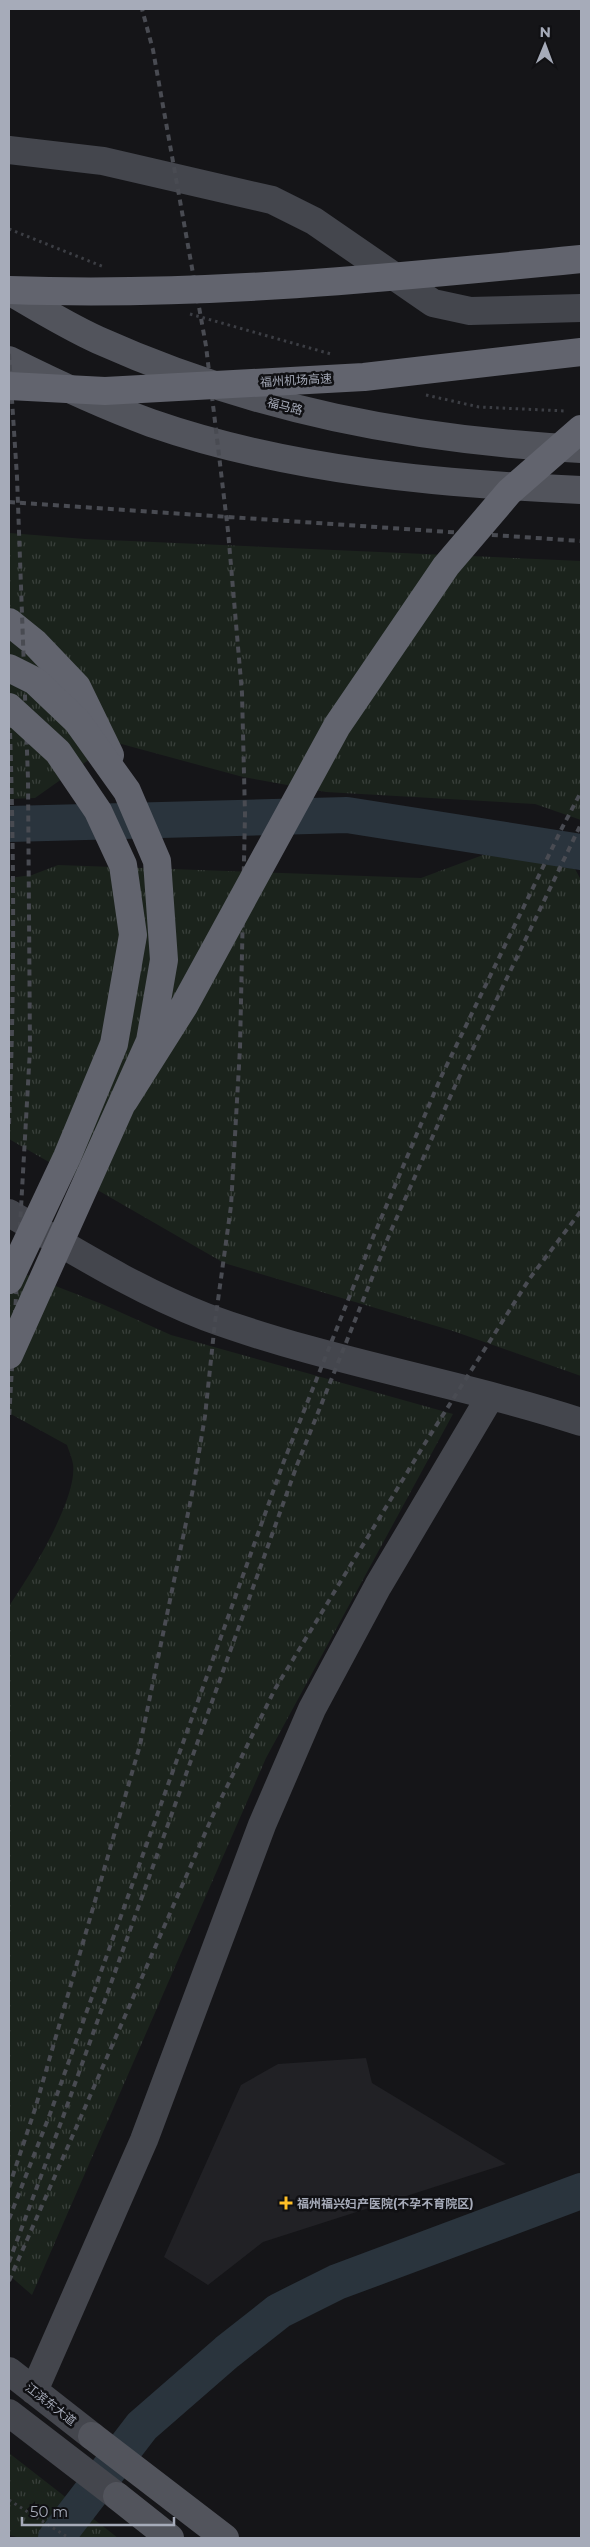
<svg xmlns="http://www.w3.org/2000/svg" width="590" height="2547" font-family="Montserrat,'Noto Sans SC',sans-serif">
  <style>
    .built { fill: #212125 }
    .park { fill: url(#park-tufts) }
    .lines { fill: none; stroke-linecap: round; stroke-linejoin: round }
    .river { stroke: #2a343d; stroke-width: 36 }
    .path { stroke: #3c3e44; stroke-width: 3; stroke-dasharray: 2.5 4; stroke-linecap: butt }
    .secondary { stroke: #44464d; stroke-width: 28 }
    .primary { stroke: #52545c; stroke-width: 28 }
    .highway { stroke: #62646e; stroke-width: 28 }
    .rail { stroke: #494b52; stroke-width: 4; stroke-dasharray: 6 5; stroke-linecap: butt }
    .highway-bridge { stroke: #62646e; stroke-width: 28 }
    .poi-dot { fill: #ffbf26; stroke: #101013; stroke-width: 2 }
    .labels { text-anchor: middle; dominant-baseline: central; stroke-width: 5; stroke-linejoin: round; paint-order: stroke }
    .street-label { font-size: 12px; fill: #a6abb9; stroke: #101013 }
    .poi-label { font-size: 12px; font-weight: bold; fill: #a6abb9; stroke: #101013; text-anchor: start }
  </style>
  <defs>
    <pattern id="park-tufts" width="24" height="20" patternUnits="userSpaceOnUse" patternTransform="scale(1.25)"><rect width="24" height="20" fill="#1b231c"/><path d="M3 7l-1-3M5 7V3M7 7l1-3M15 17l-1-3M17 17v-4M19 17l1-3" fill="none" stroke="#39403b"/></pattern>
  </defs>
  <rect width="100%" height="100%" fill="#151518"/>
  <path class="built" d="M366 2058 372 2083 506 2164 263 2242 208 2285 164 2257 241 2085 278 2064Z"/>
  <path class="park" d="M9 533 85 539 581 561V820L535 804 326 792 243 777 114 742 35 798 9 799Z
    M491 852 575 869 581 880V1376L453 1331 224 1263 9 1139V878L32 875 58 865 421 878Z
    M9 1268 102 1304 171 1335 453 1414 266 1758 32 2295 9 2275V1606C29 1577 78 1499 73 1464 72 1458 69 1451 67 1445L9 1413Z
    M9 2453 118 2538H119H21L9 2535Z"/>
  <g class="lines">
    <path class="river" d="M9 824 347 815 581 852
      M56 2538 142 2426 227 2352 279 2311 337 2282 581 2191"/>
    <path class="path" d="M9 229 104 267
      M190 314 331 354
      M426 395 479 407 566 411
      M9 2500 69 2538"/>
    <path class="secondary" d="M9 150 103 161 272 200 314 221 433 303 470 311 581 308
      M9 1213C73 1250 136 1290 206 1317 328 1362 458 1382 581 1422
      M9 2371 92 2436
      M34 2391 144 2140 262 1825 312 1709 378 1586 490 1397
      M9 2413 117 2496"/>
    <path class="primary" d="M9 291C38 308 67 326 98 340 254 410 412 440 581 449
      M9 360C55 383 102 405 151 423 286 470 439 484 581 490
      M92 2436 225 2538
      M117 2496 170 2538"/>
    <path class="highway" d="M9 622 35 643 77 687 110 755"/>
    <path class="rail" d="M9 354 17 477 28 779 30 1049 9 1420
      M9 502 581 541
      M9 700C14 841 15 983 9 1124
      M9 2187 35 2109 140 1745 193 1489 205 1416 215 1322 231 1206 240 1048 245 814 242 693 228 531 206 346 153 50 142 9
      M9 2219 50 2114 284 1461 374 1235 441 1077 562 828 581 792
      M9 2262 63 2117 297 1465 390 1233 455 1086 581 824
      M9 2281 213 1815 275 1689 427 1440 530 1278 581 1211"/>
    <path class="highway-bridge" d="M9 290C200 297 391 278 581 259
      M9 386 105 391 364 377 581 352
      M9 668 35 681 77 721 127 791 157 861 164 960 150 1041 9 1355
      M9 707 58 752 98 811 123 865 133 935 114 1044 67 1157 9 1280
      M124 1101 184 1006 337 726 446 566 509 492 581 429"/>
  </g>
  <path class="poi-dot" d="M283.5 2195.5h5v5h5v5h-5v5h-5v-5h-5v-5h5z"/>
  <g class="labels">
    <g class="street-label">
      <text transform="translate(296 380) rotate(-3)">福州机场高速</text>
      <text transform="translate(285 406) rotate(14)">福马路</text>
      <text transform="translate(51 2404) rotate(38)">江滨东大道</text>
    </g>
    <g class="poi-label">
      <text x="297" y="2203">福州福兴妇产医院(不孕不育院区)</text>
    </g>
  </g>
  <rect width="590" height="2547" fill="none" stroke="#a6abb9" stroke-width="20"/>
  <g transform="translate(545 45) rotate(1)" stroke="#101013" stroke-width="4" paint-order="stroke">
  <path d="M0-4L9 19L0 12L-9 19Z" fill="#a6abb9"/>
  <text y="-8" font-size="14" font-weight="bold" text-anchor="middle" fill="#a6abb9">N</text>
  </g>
  <path d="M22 2517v8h152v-8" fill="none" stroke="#a6abb9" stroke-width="2.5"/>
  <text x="30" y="2517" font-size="15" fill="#a6abb9" stroke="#101013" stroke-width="4" paint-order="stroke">50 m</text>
</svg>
